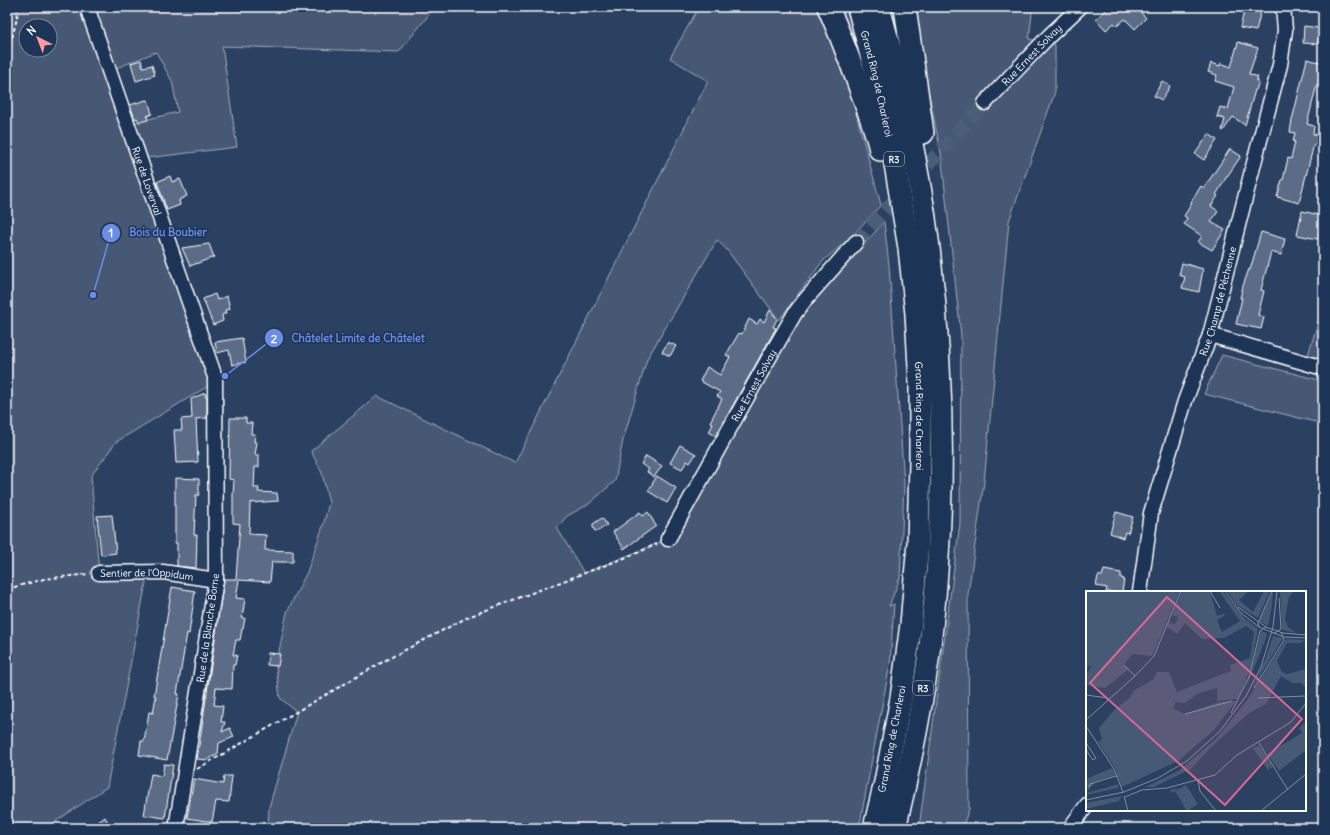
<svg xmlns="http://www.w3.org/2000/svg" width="1330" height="835" font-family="Delius,sans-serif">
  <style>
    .green { fill: #465975; stroke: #a2acba; fill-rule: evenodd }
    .building { fill: #5b6c86; stroke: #fff }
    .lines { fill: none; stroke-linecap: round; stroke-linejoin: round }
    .minor-tunnel { stroke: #4a5e79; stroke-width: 14; stroke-dasharray: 14 7; stroke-linecap: butt }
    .minor-casing { stroke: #fff; stroke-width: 17 }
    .highway-casing { stroke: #fff; stroke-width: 24 }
    .path { stroke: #fff; stroke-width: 2; stroke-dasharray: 4 3; stroke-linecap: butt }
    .minor { stroke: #1d3557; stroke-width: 14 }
    .highway { stroke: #1d3557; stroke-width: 21 }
    .labels { text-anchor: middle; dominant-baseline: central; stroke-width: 3; stroke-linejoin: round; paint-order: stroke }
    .shield { fill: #1d3557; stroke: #bbc2cd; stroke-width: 1 }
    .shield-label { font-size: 9px; font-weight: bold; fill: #fff }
    .street-label { font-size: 10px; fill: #fff; stroke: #1d3557 }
    .inset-road { fill: none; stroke: #7f8da0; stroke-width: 1 }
    .view { fill: #d76994; fill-opacity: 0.15; stroke: #d76994; stroke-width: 2 }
    .inset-edge { fill: none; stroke: #fff; stroke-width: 2 }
    .leader { fill: none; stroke: #6c8ce6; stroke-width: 1.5 }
    .callout-dot { fill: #6c8ce6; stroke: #1d3557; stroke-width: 1.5 }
    .mark-label { font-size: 12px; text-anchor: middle; font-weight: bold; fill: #fff }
    .callout-label { font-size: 11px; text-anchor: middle; font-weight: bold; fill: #6c8ce6; stroke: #1d3557; stroke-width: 3; stroke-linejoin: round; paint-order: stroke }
  </style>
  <rect width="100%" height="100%" fill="#2a4161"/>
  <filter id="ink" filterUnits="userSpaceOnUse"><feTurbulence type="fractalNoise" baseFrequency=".025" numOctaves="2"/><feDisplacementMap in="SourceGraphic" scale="8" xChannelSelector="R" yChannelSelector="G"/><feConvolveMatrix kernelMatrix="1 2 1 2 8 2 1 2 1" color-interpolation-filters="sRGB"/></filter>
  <g filter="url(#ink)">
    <path class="green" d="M7 7H79L150 204 210 385 116 442 91 476 99 573 148 572 107 787 46 828H7ZM26 26H50V50H26Z
      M93 7H435L399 52 222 46 237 147 147 158 132 123 178 112 172 81 156 52 114 69Z
      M699 7H817L840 55 881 205 851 237 822 262 779 320 727 250 717 240 647 359 623 440 615 481 589 504 567 516 557 528 584 573 668 539 795 313 813 301 884 222 889 265 904 484 900 578 889 606 894 604 890 664 859 828H268L269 807 297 712 280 698 276 666 287 612 307 572 323 526 329 503 322 473 311 451 377 396 515 463 708 81 670 58Z
      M835 7H846L868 83Z
      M912 7H1030L1032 14 1029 39 1055 45V92L1009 221 984 482 968 594 969 809 962 828H919L960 523 961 336 941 153 916 32Z
      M1323 306V359L1308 355Z
      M1222 355 1323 381V424L1204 394Z"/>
    <path class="building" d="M1109 7H1136L1146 18 1135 29 1125 19 1117 26 1114 23 1106 30 1096 19Z
      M1245 7 1261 10 1256 31 1240 28Z
      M1304 26 1319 28 1318 44 1303 43Z
      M1238 42 1258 48 1249 74 1258 77 1256 81 1259 82 1256 90H1255L1245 125 1233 117 1223 131 1222 130 1225 119 1217 117 1220 107 1228 109 1234 87 1215 81 1217 75 1208 72 1211 63 1220 66 1221 63 1231 67Z
      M1307 59 1323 63V75L1321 85 1317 84 1307 124 1314 126 1313 134 1320 135 1318 146 1314 144 1299 203 1277 197 1282 180H1283L1288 158 1291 159 1295 142H1293L1295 133 1290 132 1292 120Z
      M141 60 143 67 152 65 155 75 136 81 131 63Z
      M1162 81 1170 86 1162 100 1154 96Z
      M146 100H148L152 114 147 116 148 120 139 122 137 118 135 119 130 105Z
      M1209 134 1217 140 1204 160 1195 154Z
      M1230 149 1241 156 1226 178 1216 195 1218 196 1211 206 1218 211 1211 222 1225 230 1212 250 1198 242 1202 236 1184 224 1187 218 1184 216 1192 203 1191 202 1201 186 1204 188Z
      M170 176 172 182 180 179 187 196 179 200 180 205 167 210 157 182Z
      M1302 211 1323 216V228H1321L1318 239 1297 235Z
      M1261 232 1285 239 1281 255 1271 252 1261 290 1264 291 1258 315 1264 317 1261 329 1236 324 1242 298H1240L1243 286 1249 269 1250 270Z
      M209 244 214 257 190 266 182 248Z
      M1182 263 1203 269 1199 292 1182 288 1185 277 1179 275Z
      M215 294 217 300 227 296 230 309 225 310 226 313 222 315 223 321 213 325 203 299Z
      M770 310 777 319 773 327 776 328 716 436 709 432 713 424 710 422 722 399 717 396 720 392 700 381 707 367 720 375 730 357 726 355 739 333 742 334 749 319 757 324 760 319 764 322Z
      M242 338 246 362 232 365 229 350 217 353 215 342Z
      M668 342 676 346 670 356 662 352Z
      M205 393 206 398H207V418L196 419 198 462 176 463 174 430H182L181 419 192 418 191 399Z
      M230 418H246V423H252L251 434H255L254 442H257L255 455H259V467H255L254 488H259L258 492 277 493 278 501 250 503 249 534 266 535 265 550 293 551V562H272L270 582 239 580 236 598 245 599 242 618H245L243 629H242L240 640H236L233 655H237L235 665H233L232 689 216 688 214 705 223 706 221 722H225L222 732 230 728 234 737 219 743 218 754 207 760 197 759 224 579H236L239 537 240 524 233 523V495L234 480 229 479Z
      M680 445 696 454 690 463 687 461 682 469 670 463Z
      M646 456 662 466 654 477 647 472 649 469 641 464Z
      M657 476 676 488 667 503 648 491Z
      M175 478 199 479V495H196L194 535H197L196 568 177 566V543H175Z
      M640 512 643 516 648 512 656 526 624 549 613 532Z
      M1116 512 1133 517 1128 533 1125 532 1123 538 1110 533Z
      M112 515 116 553 101 555 97 516Z
      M602 518 607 525 598 531H595L593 527V524Z
      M1104 570 1121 573V578L1124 579 1122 592H1106L1107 588 1096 586 1098 576H1102Z
      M172 587 195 591 189 634 187 633 177 694H179L167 760 139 755 141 741H144L149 712 153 713 156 696H154Z
      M268 653 280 654 278 666 267 665Z
      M164 764 173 765 165 818 144 815 151 774 162 776Z
      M224 776H232L229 802 216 801 212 822 187 818 194 779 223 784Z
      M105 817 111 828H89L101 820Z"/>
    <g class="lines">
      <path class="minor-tunnel" d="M856 242 985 103"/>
      <g class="minor-casing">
        <g id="minor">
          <path id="s1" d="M87 7 215 377 216 580 176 828"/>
          <path id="s2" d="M985 103 1049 36 1080 7"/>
          <path d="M1210 335 1323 368"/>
          <path id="s3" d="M668 539 770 356 795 313 805 300 856 242"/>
          <path id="s4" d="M99 573 163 572 216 580"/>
          <path id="s5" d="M1140 592 1151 513 1185 401 1210 335 1256 155 1280 65 1285 30 1283 7"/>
          <path d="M1070 828 1087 805"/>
        </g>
      </g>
      <g class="highway-casing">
        <g id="highway">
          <path d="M828 7C841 36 852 66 863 97 869 114 876 132 880 150"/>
          <path id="s6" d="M858 7 876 74 893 152 909 248 916 314 920 384V463L918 543 911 624 901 698 885 782 874 828"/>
          <path d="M879 7C900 83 918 161 928 240 944 368 946 498 932 627 925 694 911 762 895 828"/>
          <path d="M905 7 923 133"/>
        </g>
      </g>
      <path class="path" d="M7 58 17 18 18 7
        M7 589 44 579 88 574
        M197 769 386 660 468 617 635 554 657 544"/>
      <use href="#minor" class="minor"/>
      <use href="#highway" class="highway"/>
    </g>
  </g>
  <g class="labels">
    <g class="shield">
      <rect x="884" y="152" width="20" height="14" rx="3"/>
      <rect x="913" y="681" width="20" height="14" rx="3"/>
    </g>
    <g class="shield-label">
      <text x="894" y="159">R3</text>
      <text x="923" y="688">R3</text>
    </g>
    <g class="street-label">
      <text stroke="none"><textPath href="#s2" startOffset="67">Rue Ernest Solvay</textPath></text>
      <text stroke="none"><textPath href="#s6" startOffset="79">Grand Ring de Charleroi</textPath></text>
      <text stroke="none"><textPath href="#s1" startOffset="184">Rue de Loverval</textPath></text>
      <text stroke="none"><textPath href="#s5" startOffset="302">Rue Champ de Péchenne</textPath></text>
      <text stroke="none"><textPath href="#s3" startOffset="176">Rue Ernest Solvay</textPath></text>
      <text stroke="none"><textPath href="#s6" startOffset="415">Grand Ring de Charleroi</textPath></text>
      <text stroke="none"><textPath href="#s4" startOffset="48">Sentier de l'Oppidum</textPath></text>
      <text transform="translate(208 628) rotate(-82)">Rue de la Blanche Borne</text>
      <text transform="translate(892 739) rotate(-79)">Grand Ring de Charleroi</text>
    </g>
  </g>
  <g transform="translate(1086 591)">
    <rect width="220" height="220" fill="#2a4161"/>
    <path d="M0 0H94L66 65 46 63 38 74 43 78 19 97 0 94V85L5 75 3 74 0 80ZM96 0H124L131 25 139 22 138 25 131 29 136 41 154 30 133 0H137L158 27 172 38 165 76 152 108 131 110V97L113 102 99 112 89 111 88 118 99 123 133 111 150 110 128 139 92 170 36 196 29 177 12 151 16 148 13 137 28 119 45 106 47 100 68 88 71 81H83L91 101 145 80 144 74 164 67 168 41 160 35 138 47 116 48 99 32 91 43 81 36 83 31 88 34 91 30 92 26 86 24ZM141 0H163L153 9 167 21 178 0H184L172 27 151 14ZM187 0 186 14 182 35 173 30ZM194 0H208L203 6 199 28 202 36 210 42 196 39ZM175 40 181 42 179 50 161 94ZM187 45 197 47 167 96 180 66ZM200 48 220 49 215 52H201L191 70 196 81 201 83 220 78V97L215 92H206L195 85 180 113 163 122 125 156 105 178 68 196H59L94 179 130 148 162 108ZM220 130V159L193 180 181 163 216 142 213 137ZM173 155 187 176 182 179 167 157ZM26 177 30 184 3 193 4 198 0 199V188ZM33 193 32 197 0 204V202ZM100 194 112 213 101 220 89 200 86 202 84 199 92 197 89 200ZM36 205 33 210 0 218V212Z" fill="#465975"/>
    <path class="inset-road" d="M124 0 134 17M139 0 155 22 173 36 198 46 220 47M152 16 180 36 197 42 220 44M173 36 172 32 186 0M187 43 195 38 193 7M38 74 49 85M168 97 198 49 195 41M0 104 22 107M172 107 220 105M145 122 163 86 174 40 180 36M99 123 146 110M0 129 49 85 68 65 95 0M0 135 28 178 37 201M0 152 10 167 7 169 0 159M173 152 202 199M112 190 114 200 130 220M9 191 3 196 4 193 30 185H32M38 205 42 220M39 206 56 199 81 197 129 184 151 164 205 131 220 112M0 209 38 201 72 187 101 170 134 140 160 105 175 76 187 36 191 0M175 220 220 183"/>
    <path class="view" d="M81 6 216 128 139 214 4 92Z"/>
    <rect width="220" height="220" class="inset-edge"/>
  </g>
  <path class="leader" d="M93 295L111 233M225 376L274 338"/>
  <g class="callout-dot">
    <circle cx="93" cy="295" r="4"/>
    <circle cx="225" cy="376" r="4"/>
    <circle cx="111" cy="233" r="10"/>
    <circle cx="274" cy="338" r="10"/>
  </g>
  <g class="mark-label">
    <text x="111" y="237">1</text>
    <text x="274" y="343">2</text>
  </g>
  <g class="callout-label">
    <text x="168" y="236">Bois du Boubier</text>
    <text x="358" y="342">Châtelet Limite de Châtelet</text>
  </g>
  <rect width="1330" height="835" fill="none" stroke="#1d3557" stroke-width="24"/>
  <rect x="12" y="12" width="1306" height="811" fill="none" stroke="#fff" stroke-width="1.5" filter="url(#ink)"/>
  <g transform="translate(38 38) rotate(318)"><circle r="19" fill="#1d3557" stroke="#77869a"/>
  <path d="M0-3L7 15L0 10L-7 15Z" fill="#ff9aa2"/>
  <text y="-6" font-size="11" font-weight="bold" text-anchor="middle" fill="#ffffff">N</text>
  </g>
</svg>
